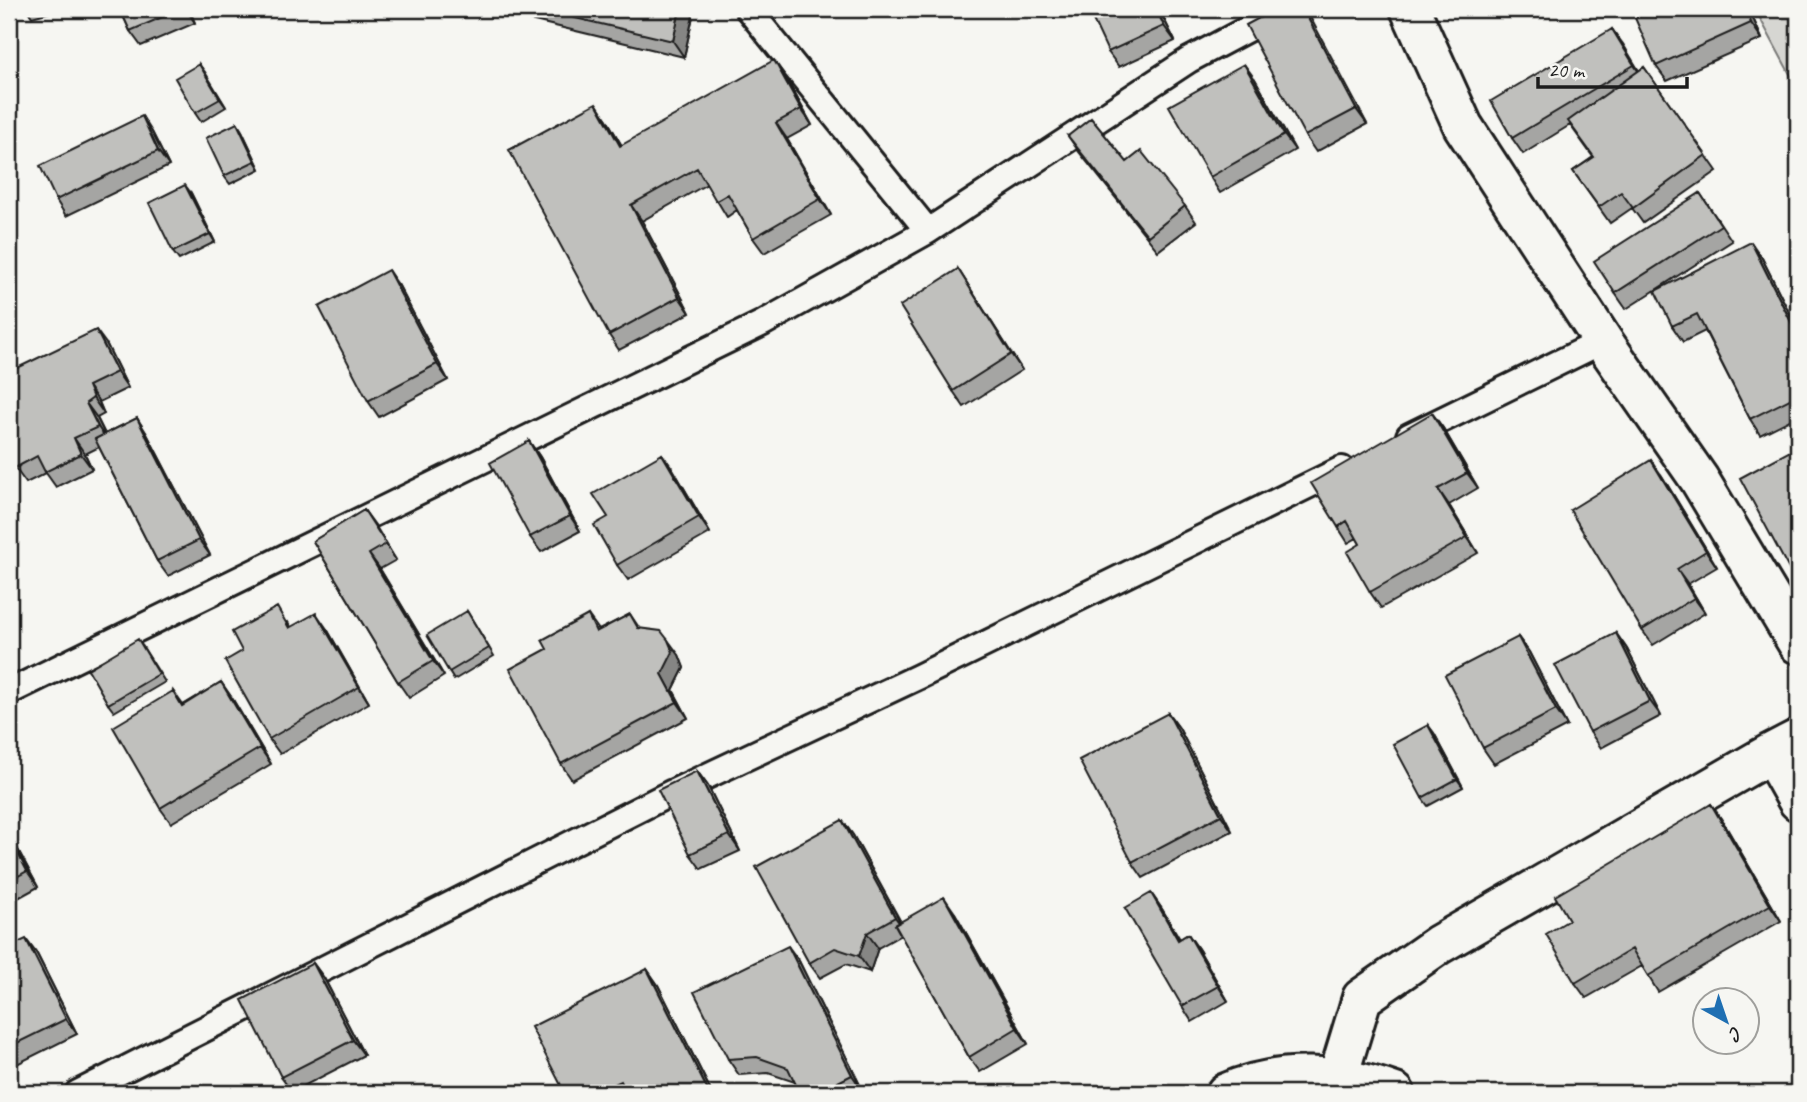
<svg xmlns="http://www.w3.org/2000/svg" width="1807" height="1102" font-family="Caveat,sans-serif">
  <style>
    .green { fill: #d6d6d2; stroke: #797977; stroke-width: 2 }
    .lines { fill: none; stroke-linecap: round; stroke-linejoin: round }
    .service-casing { stroke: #1c1c1c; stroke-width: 30 }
    .minor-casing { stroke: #1c1c1c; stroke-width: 44 }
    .service { stroke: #f6f6f2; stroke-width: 24 }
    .minor { stroke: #f6f6f2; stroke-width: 38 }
    .wall { fill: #a5a5a3; stroke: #1c1c1c; stroke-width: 2 }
    .shaded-wall { fill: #868684; stroke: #1c1c1c; stroke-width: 2 }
    .building { fill: #c0c0bd; stroke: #1c1c1c; stroke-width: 2 }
  </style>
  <rect width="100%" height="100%" fill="#f6f6f2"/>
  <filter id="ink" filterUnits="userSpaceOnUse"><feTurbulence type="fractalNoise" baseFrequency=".0143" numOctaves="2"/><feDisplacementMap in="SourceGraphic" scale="14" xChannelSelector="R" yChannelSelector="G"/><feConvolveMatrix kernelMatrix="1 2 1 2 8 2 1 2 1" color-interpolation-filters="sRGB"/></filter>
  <g filter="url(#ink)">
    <path class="green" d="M1755 9H1798V89Z"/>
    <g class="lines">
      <g class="service-casing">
        <path id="service" d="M748 9 928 231
          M1409 436 1603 341
          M9 692 763 323 928 231 1189 60 1285 9
          M78 1093 673 792 918 677 1342 469"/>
      </g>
      <g class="minor-casing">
        <path id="minor" d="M1410 9 1463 126 1603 341 1699 479 1798 644
          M1771 753 1798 801
          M1338 1077 1362 998 1438 945 1771 753 1798 739
          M1226 1093C1280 1069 1340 1073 1395 1093"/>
      </g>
      <use href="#service" class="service"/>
      <use href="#minor" class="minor"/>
    </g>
    <path class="wall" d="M27 9H61L32 17Z
      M120 9H189L195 23 141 46 130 31Z
      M516 9H688L693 16 684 57 522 18Z
      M1159 9 1175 41 1119 67 1108 52Z
      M1276 9H1304L1367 124 1316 152 1305 136Z
      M1749 9 1762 39 1667 81 1656 66Z
      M1612 29 1639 71 1644 67 1717 171 1643 223 1632 208 1610 223 1573 171 1593 157 1570 125 1523 154 1512 138Z
      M199 64 226 107 201 122 195 113Z
      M785 76 812 125 787 139 831 215 764 253 753 238 737 210 727 217 707 184 642 221 690 313 619 350 609 335 606 118 622 146Z
      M1255 79 1295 150 1220 193 1210 177Z
      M237 123 242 131 260 169 230 184 224 176Z
      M152 132 169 166 66 216 56 200Z
      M1068 136 1127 162 1185 206 1196 222 1158 251 1079 152Z
      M191 193 215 242 179 260 173 252Z
      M1700 193 1732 241 1626 309 1615 293Z
      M1762 258 1798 330V416L1760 435 1750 419 1705 331 1683 342 1672 326Z
      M958 269 1022 370 964 407 953 391Z
      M399 286 448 380 379 417 368 401Z
      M107 345 128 388 99 402 104 414 97 418 105 434 137 418 147 434 210 555 168 576 157 561 99 447 85 454 92 469 56 487 46 473 26 483 15 468Z
      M1432 413 1443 428 1478 488 1449 505 1478 553 1381 608 1370 592 1360 544 1357 538 1348 543 1338 527Z
      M529 441 540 457 580 531 541 552 530 537Z
      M662 454 673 469 710 533 628 580 617 565 608 517Z
      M1662 476 1717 567 1688 584 1705 613 1653 645 1642 630Z
      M364 510 396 560 380 569 444 676 409 698 398 682 313 541Z
      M467 611 494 656 454 680 449 672Z
      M630 614 640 629 679 655 684 668 673 690 688 718 572 780 561 764 547 649 588 615 599 630Z
      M288 622 291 627 327 629 369 703 280 754 269 739Z
      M1616 633 1627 649 1661 716 1601 748 1590 732Z
      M1518 637 1529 652 1567 726 1494 764 1483 748Z
      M143 647 165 682 114 712 108 704Z
      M221 682 232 698 271 764 171 823 160 808 173 691 183 705Z
      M1168 713 1179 728 1232 831 1143 878 1132 862Z
      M1428 725 1434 733 1463 787 1428 806 1422 798Z
      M697 771 708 786 740 851 701 869 690 854Z
      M1711 804 1722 820 1781 921 1658 992 1642 966 1586 998 1575 983 1569 920Z
      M842 820 853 835 901 922 955 913 1028 1044 980 1072 969 1057 901 935 878 948 870 972 846 964 820 978 809 963Z
      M9 833 38 887 9 903Z
      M1151 893 1162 909 1180 939 1188 934 1199 950 1228 1001 1192 1022 1182 1006Z
      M9 947 37 954 77 1034 9 1068Z
      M799 961 863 1091 858 1093H800L795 1082 768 1073 739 1075 728 1059Z
      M313 963 324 978 364 1055 292 1092 281 1077Z
      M647 969 658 985 712 1093H565Z"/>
    <path class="shaded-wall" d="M186 9H189L195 23Z
      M680 9H688L693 16 684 57 673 41Z
      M1156 9H1159L1175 41 1164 26Z
      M1303 9H1304L1308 13 1367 124 1356 109Z
      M1745 9H1749L1762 39 1751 23Z
      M1612 29 1623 44 1645 81 1634 65Z
      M774 60 785 76 812 125 801 109Z
      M199 64 205 72 226 107 220 99Z
      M1244 64 1255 79 1295 150 1284 135Z
      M596 103 606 118 631 162 620 146Z
      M142 116 152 132 169 166 158 151Z
      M237 123 242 131 260 169 255 161Z
      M776 123 787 139 831 215 820 199Z
      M185 185 191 193 215 242 210 234Z
      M631 205 642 221 690 313 679 297Z
      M1751 242 1762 258 1798 330V336Z
      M958 269 968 285 1022 370 1011 354Z
      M388 270 399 286 448 380 437 364Z
      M96 330 107 345 128 388 117 372Z
      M88 386 99 402 104 414 93 398Z
      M86 403 97 418 109 443 98 427Z
      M1432 413 1443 428 1478 488 1467 473Z
      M137 418 147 434 210 555 199 540Z
      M74 438 85 454 92 469 81 454Z
      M529 441 540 457 580 531 570 516Z
      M662 454 673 469 710 533 699 517Z
      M1651 460 1662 476 1717 567 1706 551Z
      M1438 489 1449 505 1478 553 1467 537Z
      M364 510 375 525 396 560 386 544Z
      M369 554 380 569 444 676 433 661Z
      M1677 569 1688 584 1705 613 1694 598Z
      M316 613 327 629 369 703 359 687Z
      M1616 633 1627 649 1661 716 1650 701Z
      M1518 637 1529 652 1567 726 1556 710Z
      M668 640 679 655 684 668 673 690 688 718 677 702 662 674Z
      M221 682 232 698 271 764 260 748Z
      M1168 713 1179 728 1232 831 1221 815Z
      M1428 725 1434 733 1463 787 1457 779Z
      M697 771 708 786 740 851 729 835Z
      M1711 804 1722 820 1781 921 1770 905Z
      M842 820 853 835 906 932 895 917Z
      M9 833 38 887 27 871 9 837Z
      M1151 893 1162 909 1189 956 1178 940Z
      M944 897 955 913 1028 1044 1017 1028Z
      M867 933 878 948 870 972 859 956Z
      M1188 934 1199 950 1228 1001 1218 986Z
      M26 939 37 954 77 1034 66 1019Z
      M788 946 799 961 863 1091 852 1075Z
      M313 963 324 978 364 1055 353 1040Z
      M647 969 658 985 712 1093H709Z"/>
    <path class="building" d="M120 9H181L130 31Z
      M537 9H680L673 41Z
      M1088 9H1156L1164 26 1108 52Z
      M1276 9H1303L1356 109 1305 136 1246 25Z
      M1656 9H1745L1751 23 1656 66 1635 18Z
      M1612 29 1634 65 1512 138 1491 101Z
      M774 60 801 109 776 123 820 199 753 238 728 194 716 201 697 168 631 205 679 297 609 335 509 150 596 103 620 146Z
      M199 64 220 99 195 113 175 78Z
      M1244 64 1284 135 1210 177 1169 106Z
      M1644 67 1706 155 1633 208 1621 192 1599 207 1573 171 1594 157 1568 121Z
      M142 116 158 151 56 200 40 166Z
      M1091 118 1127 162 1141 151 1185 206 1148 236 1068 136Z
      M237 123 255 161 224 176 206 138Z
      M185 185 210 234 173 252 149 203Z
      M1700 193 1721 225 1615 293 1594 261Z
      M1751 242 1798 336V395L1750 419 1697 314 1672 326 1655 291Z
      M958 269 1011 354 953 391 900 306Z
      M388 270 437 364 368 401 319 307Z
      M96 330 117 372 88 386 93 398 86 403 98 427 74 438 81 454 45 472 37 456 15 468 9 455V372Z
      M1432 413 1467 473 1438 489 1467 537 1370 592 1347 552 1360 544 1347 521 1338 527 1311 483Z
      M137 418 199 540 157 561 95 439Z
      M529 441 570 516 530 537 490 463Z
      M1792 450 1798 462V586L1740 478Z
      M662 454 699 517 617 565 594 525 608 517 593 494Z
      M1651 460 1706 551 1677 569 1694 598 1642 630 1570 510Z
      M364 510 386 544 369 554 433 661 398 682 313 541Z
      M277 607 289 628 316 613 359 687 269 739 225 661 242 651 232 632Z
      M467 611 489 648 449 672 427 635Z
      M630 614 638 628 661 631 668 640 673 652 662 674 677 702 561 764 510 669 547 649 542 640 588 615 596 632Z
      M1616 633 1650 701 1590 732 1555 665Z
      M1518 637 1556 710 1483 748 1445 675Z
      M138 639 159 674 108 704 88 669Z
      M221 682 260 748 160 808 113 727 173 691 182 706Z
      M1168 713 1221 815 1132 862 1079 760Z
      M1428 725 1457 779 1422 798 1393 744Z
      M697 771 729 835 690 854 658 790Z
      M1711 804 1770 905 1648 976 1632 949 1575 983 1546 934 1569 920 1555 896Z
      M842 820 895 917 867 933 859 956 835 948 809 963 756 867Z
      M9 837 27 871 9 881Z
      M1151 893 1178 940 1188 934 1218 986 1182 1006 1125 908Z
      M944 897 1017 1028 969 1057 895 925Z
      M26 939 66 1019 9 1047V947Z
      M788 946 852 1075 816 1093H800L788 1068 757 1057 728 1059 694 992Z
      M313 963 353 1040 281 1077 242 1000Z
      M647 969 709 1093H627L621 1081 595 1093H565L531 1027Z"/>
  </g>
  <rect width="1807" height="1102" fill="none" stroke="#f6f6f2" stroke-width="35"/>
  <rect x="18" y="18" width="1772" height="1067" fill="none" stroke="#1c1c1c" stroke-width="2.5" filter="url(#ink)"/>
  <g transform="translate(1726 1021) rotate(140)"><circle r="33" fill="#f6f6f2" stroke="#9f9f9c" stroke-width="2"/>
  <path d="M0-5L12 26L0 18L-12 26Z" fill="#1f6fb2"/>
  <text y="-10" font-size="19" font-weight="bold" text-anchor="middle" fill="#1c1c1c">С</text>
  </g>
  <path d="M1538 77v10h149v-10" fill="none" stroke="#1c1c1c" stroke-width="3.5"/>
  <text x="1548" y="77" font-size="21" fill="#1c1c1c" stroke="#f6f6f2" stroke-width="5" paint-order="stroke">20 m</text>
</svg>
